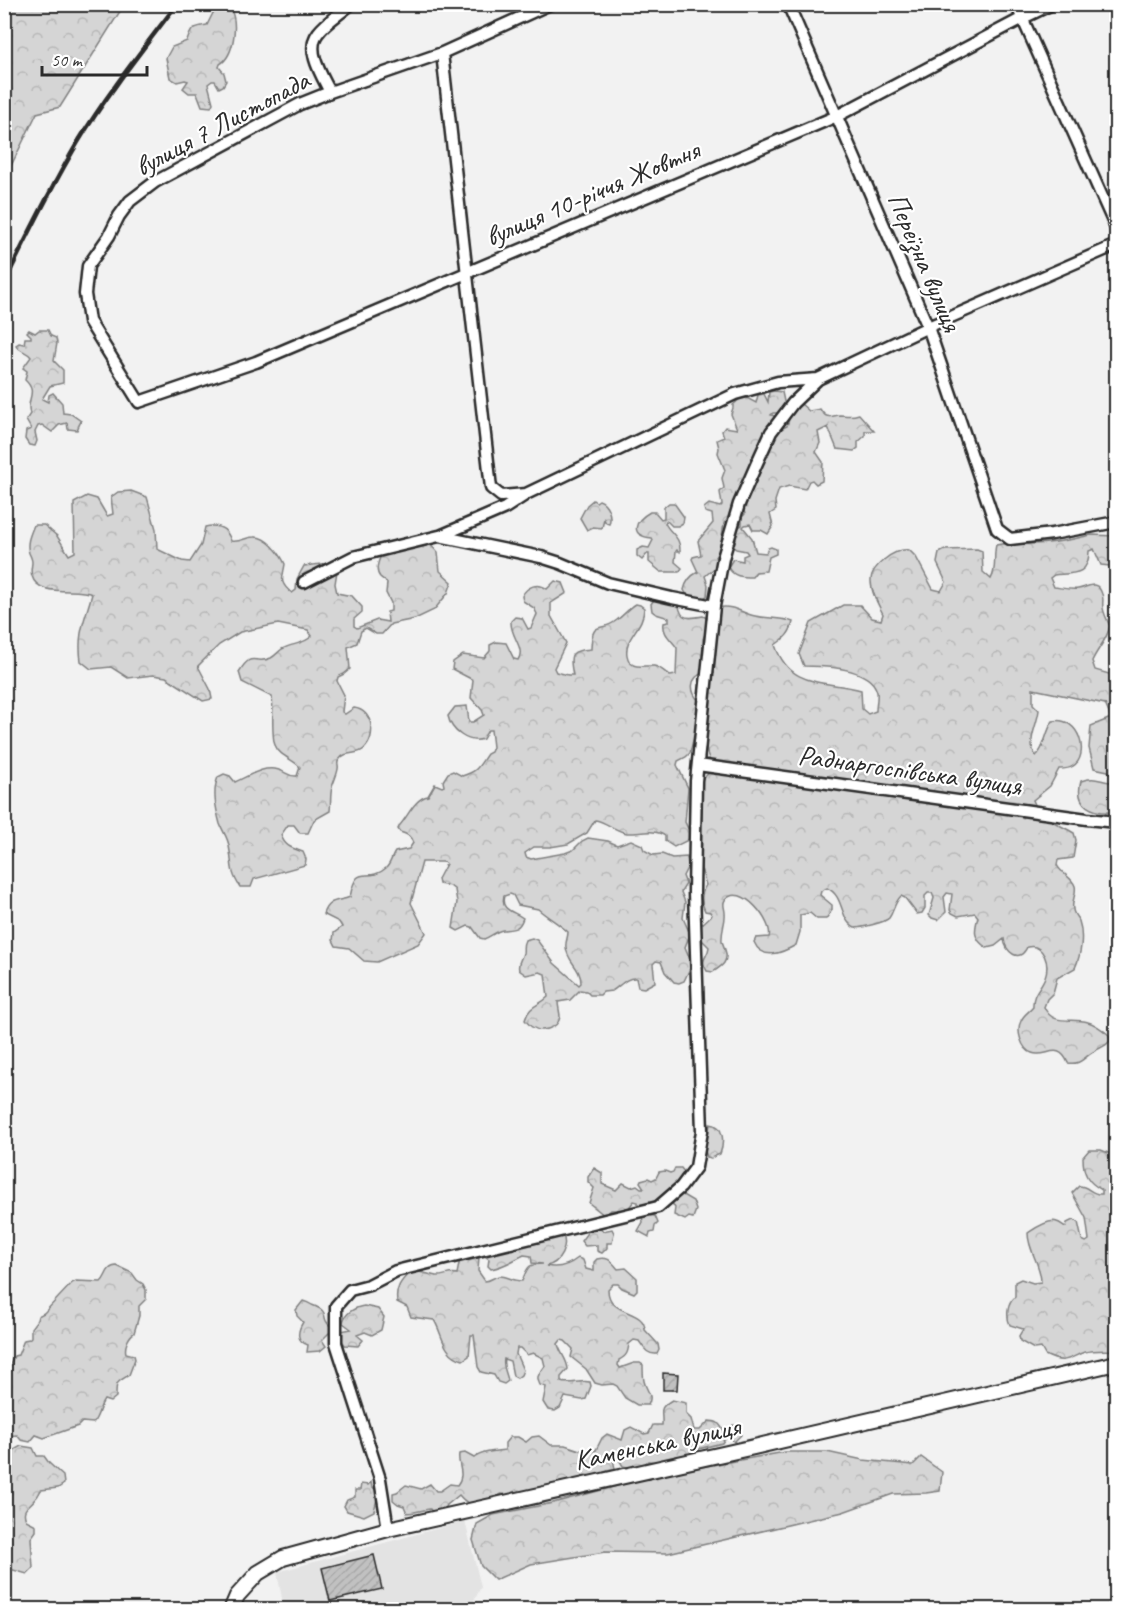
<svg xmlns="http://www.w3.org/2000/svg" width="1121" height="1614" font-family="Caveat,sans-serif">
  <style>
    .built { fill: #e3e3e3 }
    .forest { fill: url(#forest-crowns); stroke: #808080; stroke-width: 1.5 }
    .building { fill: url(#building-hatch); stroke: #2b2b2b; stroke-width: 1.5 }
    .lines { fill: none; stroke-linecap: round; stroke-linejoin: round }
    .minor-casing { stroke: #2b2b2b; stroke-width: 15 }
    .tertiary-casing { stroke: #2b2b2b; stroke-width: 18 }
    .minor { stroke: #fff; stroke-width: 10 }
    .tertiary { stroke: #fff; stroke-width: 14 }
    .rail { stroke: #2b2b2b; stroke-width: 4.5 }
    .labels { text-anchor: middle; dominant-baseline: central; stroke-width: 4.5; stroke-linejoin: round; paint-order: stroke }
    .street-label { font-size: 28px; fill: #2b2b2b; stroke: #fff }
  </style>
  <defs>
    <pattern id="forest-crowns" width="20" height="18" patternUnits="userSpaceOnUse" patternTransform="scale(1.5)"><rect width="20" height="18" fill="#d5d5d5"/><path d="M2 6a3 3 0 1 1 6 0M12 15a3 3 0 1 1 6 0" fill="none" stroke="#b7b7b7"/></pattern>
    <pattern id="building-hatch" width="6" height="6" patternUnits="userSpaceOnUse" patternTransform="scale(1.5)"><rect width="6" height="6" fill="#c1c1c1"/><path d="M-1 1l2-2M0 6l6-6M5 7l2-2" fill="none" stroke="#a6a6a6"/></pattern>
  </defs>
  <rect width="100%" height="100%" fill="#f2f2f2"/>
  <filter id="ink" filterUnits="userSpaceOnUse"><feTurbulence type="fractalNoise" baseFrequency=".0167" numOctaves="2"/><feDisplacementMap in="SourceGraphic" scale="12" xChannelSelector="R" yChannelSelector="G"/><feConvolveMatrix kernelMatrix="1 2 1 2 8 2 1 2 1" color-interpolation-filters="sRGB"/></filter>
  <g filter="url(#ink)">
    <path class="built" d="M465 1521 481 1587 470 1609H284L277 1572Z"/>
    <path class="forest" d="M5 4 124 5 60 107 37 113 5 178Z
      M224 9 231 10C238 24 234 56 220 64L219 67 224 73 226 81 223 86 219 88 215 81H212L208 84 213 103 211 107 202 106 197 93H189L183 88 188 81 185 80 177 82 170 78 166 58 172 47 187 41C192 27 192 28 207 25L213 13Z
      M29 330 35 333 39 330H48L51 336 56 338 57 343 54 361 63 370V383L50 386 42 399 48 402 49 395 53 393 62 403 63 413 71 414 81 421 77 430 68 429 67 423 59 425 52 432 42 425 38 426 35 432 37 441 35 446 29 445 25 439 26 431 31 429 26 420 30 414C25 399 39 393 25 380L27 371 23 368 31 357C27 351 20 352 16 345L19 343 24 344 25 338H31V336L27 332Z
      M774 391 782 392 785 406 780 413H773L771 415 778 417 783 428 787 426 790 416 796 405 801 404 809 411 820 409C827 420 829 416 840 415 849 415 850 417 859 414L874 431H865V436L858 442V448L854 451 837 449 828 427 818 432 820 443 816 452 823 462 822 481 816 484 812 480 809 481 805 489 789 486 779 489 775 501 776 510 770 514 773 526 768 534 761 530H753L750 524 745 525 743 527 752 538 756 552 766 553 768 548 771 547 776 549V554L769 557 766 571 756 572 752 577C742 577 733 577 728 567L733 559 743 561V556L748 554 746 551 736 549 731 545 735 529 742 525V517L745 514 744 511H741L729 524 726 521 724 523 720 549 715 557 718 560V565L705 576 708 585 707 596 702 599 688 597 684 590C686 581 690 576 698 572L692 559 693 557 701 555 698 541 713 523 712 514 705 512 704 508 709 504 720 507 722 505 720 492 724 488 722 478 725 470 718 453 719 448 717 440 724 437 722 431 725 427 737 429 731 414 733 408V405L743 396 756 403 758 395 764 394 768 402 769 392Z
      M131 491 147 497 156 529 157 549 182 561 190 562 201 545 205 527C218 524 227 528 231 541 240 543 245 537 254 537 267 536 280 553 285 564 283 578 278 582 292 593L296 590 297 579 304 566 330 563 337 571 335 584 337 593 352 596 362 607V612L354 619V626L357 628 377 620 388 622 387 612 391 611V603L386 593 387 583C385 580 382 579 380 577 373 569 381 555 385 548L429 543 438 553 440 571 452 582 448 593 434 610 415 619 391 624 382 634H376L366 628 361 631 357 643 348 647 350 669 344 674 338 677 337 681 344 695 342 712 345 714 354 708C373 710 377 737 364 749 357 756 345 750 339 760 336 764 339 763 338 769 337 775 334 781 332 787 330 795 331 803 330 811L314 820 308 833H300L294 825H288L281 835C285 847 292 848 303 852L306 859 305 865 254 879 251 887H240C229 870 233 865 229 846 228 838 223 832 220 824 216 809 212 792 218 777L224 774 230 776 235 782C249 776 263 765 279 770 286 772 289 777 297 776L300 767C293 759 279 756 275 745 271 736 274 709 272 697L242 682 239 672C253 649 254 666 271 658 275 656 278 652 282 649 293 643 303 645 312 636L308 630 278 624 240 632 219 645 198 666 210 689 212 699 203 701 166 677 153 675 128 678 111 667 91 669 81 661C77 632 85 620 92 594 76 587 38 598 32 576 30 570 32 567 32 562 32 559 30 555 29 553 26 543 30 535 34 525H44L57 536 69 555 75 552 74 503 87 496 97 499 107 516 113 514 111 497 118 492Z
      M593 500 596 502 599 500C608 503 612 516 609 524L606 523 604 519 602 528 593 527 587 530 580 518 587 505Z
      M669 503H674L684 517 683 523 678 526H672L667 521 665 523C670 534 681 536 680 552L677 550 676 551 675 562 682 568 679 572H661L649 562V554H647L642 560 637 556V550L643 547 649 548 653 540 652 538C629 536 634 521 650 512H655L661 519 664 518V507Z
      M1091 535 1116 536V564L1110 566 1101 565 1094 549 1089 551C1089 576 1074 573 1054 575L1050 578 1054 587C1062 588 1070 590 1078 589 1087 588 1097 578 1102 594 1104 599 1102 603 1103 608 1104 614 1107 620 1110 626 1107 640 1098 648 1092 661L1095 670 1116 676V812C1093 814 1074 806 1081 781 1095 776 1099 781 1111 782L1112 776 1108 771 1094 768 1089 748 1091 726 1111 718 1105 704 1033 689V704L1039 710C1037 727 1026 741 1036 756 1045 749 1045 732 1053 721 1080 716 1090 756 1073 766 1069 769 1063 769 1059 769L1050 786 1033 800C1039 818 1059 824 1074 833L1076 840 1073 858 1058 860 1057 865C1061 874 1072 877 1075 886 1077 894 1071 901 1073 909 1073 914 1077 917 1079 921 1084 935 1081 955 1075 968L1057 978 1053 993 1047 999 1044 1007C1053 1027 1072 1017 1088 1022 1096 1024 1103 1030 1109 1035L1110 1041C1105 1047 1099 1048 1093 1052 1083 1058 1081 1065 1068 1063 1058 1040 1046 1059 1032 1053 1021 1049 1016 1030 1021 1021 1023 1015 1029 1012 1033 1007 1032 993 1041 988 1045 977 1050 964 1044 943 1027 947 1020 964 1005 952 1004 939L995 946 987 948C973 939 974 931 978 917L975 913 958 916 952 913 950 910 952 894 947 893 944 897 946 912 938 920 932 918 929 915 934 898 932 893H928L925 896V908L922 913 917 914 905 898 901 896C894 903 894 911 889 918 886 922 861 928 855 928 839 920 845 896 827 888L821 891 820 895 832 905V910L826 919H817L810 913 800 915V932L796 945C782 953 762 961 754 942L756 938 769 937C774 923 741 881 725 900 722 904 725 908 725 913 726 922 721 931 722 941 724 948 729 956 724 963 722 966 716 970 713 972L707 971C699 958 708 958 709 947L700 938V926L712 915 710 912 705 911C700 901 701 894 706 885L699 862 701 780 709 773 711 764 707 753 705 740 709 713 707 702 714 672V643L717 636 719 608C731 604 744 614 755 616 768 619 781 617 793 622 790 634 785 638 775 645 790 689 825 680 861 690L862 709 868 714 876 711C876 705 878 697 877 692 871 667 824 666 804 666L799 654 811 623 843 605H860L872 618 881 620 883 614C878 604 871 592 871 581 870 567 895 548 909 550L916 557 933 589 941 591 946 582 937 563 939 553 945 550 977 549 982 551 983 572 991 579C997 569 993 557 996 545 1007 542 1019 545 1030 544 1050 544 1071 540 1091 535Z
      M555 581 563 583 567 593 551 603V616L566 643 554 668 556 672 568 675H573C568 652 571 651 591 649 592 618 600 634 617 620 624 615 628 609 636 604L640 605 644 608C644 628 624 637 627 655 630 671 642 665 654 666 660 667 665 672 670 676L676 675 677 648C672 640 662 634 664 623L669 622V618L656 614 652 611 651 604 655 598 677 596C680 618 682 620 703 616L709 619 708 627 703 639V673C689 678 690 692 699 701V715L690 753 686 757 678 761 677 765 688 788 685 822 691 835 688 840 674 847 665 841V836C655 828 639 834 627 833 615 831 605 821 595 820L587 833 568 844 550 847H534L525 853 526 857 531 859 565 853 573 850 582 841 588 838 608 841 617 845 631 840 642 845 644 850 653 855 662 854 672 858 687 857 688 866 683 876 686 884 681 892 685 902 683 918 690 934 685 947 692 964 684 981 679 983 674 982 665 972 661 962 656 961 653 964 655 982 644 988 638 987 636 978C626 977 620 986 612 991L603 992 600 995H590L586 991 580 990 570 1000 558 1002C558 1007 560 1012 560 1017 558 1029 541 1033 532 1027 531 1027 526 1021 525 1020 529 1005 539 1006 548 997L545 974 540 972 526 975 519 970C517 962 521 961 523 953 524 948 522 946 525 940L532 938 537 940 554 963 579 985 581 983C581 967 567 962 566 947 565 942 568 938 568 932 558 923 547 917 538 909L518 905 513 895 510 894 504 896C500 910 513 911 523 918 519 930 513 929 503 930 496 931 490 937 484 939L480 938 472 927 468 926 458 931 453 928 457 902 455 890 450 886 439 884 438 879 446 864 443 862H422L411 903 426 933 418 944 377 962 364 961 349 948 336 946 333 940 334 933 342 927 339 922 323 914C328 898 339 902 350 897 357 860 367 885 386 868 390 865 392 856 395 852L409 849 413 843C411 836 407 834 400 832L398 829 400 825C408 816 415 798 428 796L435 784 442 787 444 786 443 781 448 773 453 771 462 776C478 771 478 767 487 754L491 752 493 747 491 730H488L483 739C468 744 451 731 448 716L455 707 467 706 469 722H473L484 715 482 710 471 698 473 680 452 669 453 662 463 655 484 658 490 651V645L496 642 506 643 514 659 518 660C526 648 510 637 511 621L515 617 522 618 528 629 531 628 537 614 534 608 523 601 522 596C527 586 538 582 547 589Z
      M710 1124C725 1125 724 1144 720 1154L711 1158 707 1157 704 1148 706 1130H709Z
      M1089 1150H1101L1116 1156V1351C1110 1350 1088 1350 1082 1353 1066 1360 1063 1364 1045 1355L1041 1348 1034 1349 1020 1341 1019 1336 1023 1329 1010 1325C1006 1316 1007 1304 1015 1297V1282L1021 1279 1033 1283 1041 1282C1041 1264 1028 1251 1028 1233 1034 1229 1049 1218 1057 1222 1061 1223 1063 1226 1066 1227L1067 1223 1073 1220 1078 1222 1082 1240 1086 1242 1089 1240 1086 1218 1072 1193 1079 1186C1089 1186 1091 1195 1102 1194V1190C1087 1182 1083 1173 1083 1157Z
      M594 1168 602 1173V1184L616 1190 623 1183 631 1187 637 1185 641 1188H644L640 1182 641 1180 648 1178 652 1180 656 1178 659 1172 665 1171 670 1173 673 1172 675 1168H681L685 1173 681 1176 682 1180 659 1200 645 1204 642 1207H638V1202L634 1201 627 1210H611L606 1215H604L589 1203 594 1188 588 1182V1177Z
      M681 1194 693 1201 696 1210 693 1218 689 1217 685 1220 674 1215 675 1208 672 1203 675 1200 674 1196Z
      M647 1215 655 1216 658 1223 655 1226 654 1232 650 1233 649 1237 638 1231 643 1222 642 1216Z
      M599 1226 603 1231 612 1229 614 1233 612 1243H607V1248L602 1253 597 1251V1245L585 1246 581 1241 589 1230 593 1231 595 1227Z
      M562 1233C569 1246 560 1264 546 1266 558 1269 568 1266 578 1258L583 1260 586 1269 594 1271V1262L597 1259C608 1256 611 1261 618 1269L626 1268 637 1278V1290L634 1293 622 1288 618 1284H613L608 1289C608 1317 645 1308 645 1330L658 1344 659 1350 657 1354C647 1355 644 1348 639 1341L634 1340 629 1344C628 1352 627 1356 619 1360L618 1365 620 1368 634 1363H640L643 1365C643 1370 643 1376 644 1381 646 1391 654 1395 648 1405H637L625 1398 617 1386 613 1384 602 1385 595 1383 586 1369 571 1357 573 1349 565 1341 561 1340 558 1344C560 1353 567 1359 568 1369L561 1377V1382C569 1385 581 1380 590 1382L591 1386 586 1399 582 1400 565 1397 560 1408 555 1411 548 1410 543 1402 546 1387 540 1385C535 1375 540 1374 545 1366L543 1358 533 1353 527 1355 520 1348H517L516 1354 523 1370 521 1375 517 1378 513 1376 510 1361 504 1359C502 1367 507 1373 508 1381L504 1384 498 1382 494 1375 481 1372 478 1367 474 1335H471L469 1356 463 1360C442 1354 443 1334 434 1320L411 1317 407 1307 397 1302C395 1288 401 1281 410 1272 423 1271 425 1274 436 1276 443 1277 449 1272 457 1274L460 1259 474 1255 479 1256 478 1271 485 1281C491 1281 494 1276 500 1276 507 1276 513 1281 522 1281 528 1267 527 1264 543 1264L532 1263 531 1256 524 1255C511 1261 506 1266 491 1269L488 1266 489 1259 486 1257 485 1253Z
      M117 1266 132 1273 137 1280 143 1284 146 1290V1299L139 1306V1316L134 1333C129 1336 124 1346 126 1353L134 1355 135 1359 129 1375C116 1383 116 1381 116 1397L110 1402 104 1400C99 1407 99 1416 93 1423L82 1422 78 1426 44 1438 36 1435 30 1442 21 1440 17 1435 5 1436V1367H9L14 1356 18 1355 24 1340 29 1339 31 1337V1328L37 1320 38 1316 44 1313 72 1283 76 1281 101 1282C107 1277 106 1266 117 1266Z
      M303 1301C307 1302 309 1303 312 1305 333 1313 318 1316 331 1327L330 1332 322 1340 326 1346 320 1351 307 1352 308 1345C296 1341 297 1332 303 1322L297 1316 296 1310Z
      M364 1306 378 1309 384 1317 381 1330 372 1335 365 1332 357 1335 363 1340 358 1346 345 1345 343 1342 341 1344V1331L351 1329 343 1323C344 1313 356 1307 364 1306Z
      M672 1400 686 1403V1414L691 1419 694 1430H700L709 1421C720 1421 719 1425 725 1432L733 1425 739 1426 741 1435 734 1442 730 1437H726L722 1443 698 1449 694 1454 663 1462 648 1461 642 1466 631 1468 623 1466 616 1455 613 1459 615 1469 604 1472 598 1477 585 1475 575 1482 512 1496 502 1494C495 1498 491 1498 484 1500 470 1502 469 1507 459 1495L447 1505 444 1511 433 1513 430 1509C421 1510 415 1513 407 1513L404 1506 398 1504 393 1500V1493L397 1492 406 1485 421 1489 430 1484 436 1491H440L450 1484 457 1485C466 1474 457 1465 459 1454L465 1453 474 1458C482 1452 495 1451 505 1450V1443L510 1437H518L526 1442 532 1437 539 1436 551 1445H565L586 1452 596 1450 602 1438 607 1434 622 1440 625 1430 631 1427 644 1434 649 1433 653 1425H662C663 1410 657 1409 672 1400Z
      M21 1446 33 1448 37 1456H44L49 1463 63 1476 64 1484 58 1488 41 1490C39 1493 38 1497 35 1499 29 1507 21 1508 26 1520L36 1525V1531L31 1538 33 1568 27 1574 10 1569 7 1571 5 1579V1451L9 1453Z
      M785 1452H827L863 1460 913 1465 921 1457 942 1472 940 1491 926 1493 893 1494 843 1512 668 1553 605 1552 531 1564 495 1580 481 1566 473 1540 477 1524 493 1515 553 1503 662 1474Z
      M371 1482 372 1488H377L378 1495 374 1511 364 1516 347 1511 344 1506 347 1500 355 1497V1490H360L361 1484 368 1485Z"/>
    <path class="building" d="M663 1373 678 1374 677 1390H663Z
      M374 1555 382 1589 330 1601 322 1568Z"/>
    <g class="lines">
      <g class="minor-casing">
        <path id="minor" d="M550 4 442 53 330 92 300 104 155 182 130 201 119 216 109 236 88 266 85 294 89 321 139 402 256 362 837 116 1021 19 1052 4
          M788 4 928 327 997 529 1010 539 1052 534 1116 522
          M1016 4 1116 228
          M442 53 491 488 501 496 526 494 735 394 778 382 818 379
          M330 92C322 76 305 50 318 33 326 22 341 13 351 4
          M440 536 505 508 525 495
          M304 582 353 557 439 536 541 557 560 563 608 583 672 598 714 606
          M698 765 1087 819 1116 822
          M388 1529 380 1479 336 1343V1306L350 1290 369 1285 396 1271 658 1207 681 1187 696 1167 702 1131 694 892 696 781 714 606 723 558 739 504 756 465 771 432 793 403 818 379 928 327 1116 245"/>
      </g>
      <g class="tertiary-casing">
        <path id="tertiary" d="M231 1610 237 1596 258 1573 283 1558 388 1529 754 1447 1116 1363"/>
      </g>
      <use href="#minor" class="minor"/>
      <use href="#tertiary" class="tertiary"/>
      <path class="rail" d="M4 284C27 236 51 188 78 142 107 94 143 49 177 4"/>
    </g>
  </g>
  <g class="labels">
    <g class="street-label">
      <text transform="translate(222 123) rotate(-28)">вулиця 7 Листопада</text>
      <text transform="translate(592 193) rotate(-23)">вулиця 10-річчя Жовтня</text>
      <text transform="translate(925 262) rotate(67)">Переїзна вулиця</text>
      <text transform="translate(910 770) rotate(8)">Раднаргоспівська вулиця</text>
      <text transform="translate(657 1443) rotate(-12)">Каменська вулиця</text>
    </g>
  </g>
  <rect width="1121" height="1614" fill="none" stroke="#fff" stroke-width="24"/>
  <rect x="12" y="12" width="1097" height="1590" fill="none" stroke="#2b2b2b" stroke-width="2" filter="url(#ink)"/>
  <path d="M42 66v9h105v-9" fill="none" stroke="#2b2b2b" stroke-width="3"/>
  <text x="51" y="66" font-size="18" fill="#2b2b2b" stroke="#ffffff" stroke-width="4.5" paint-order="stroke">50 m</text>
</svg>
